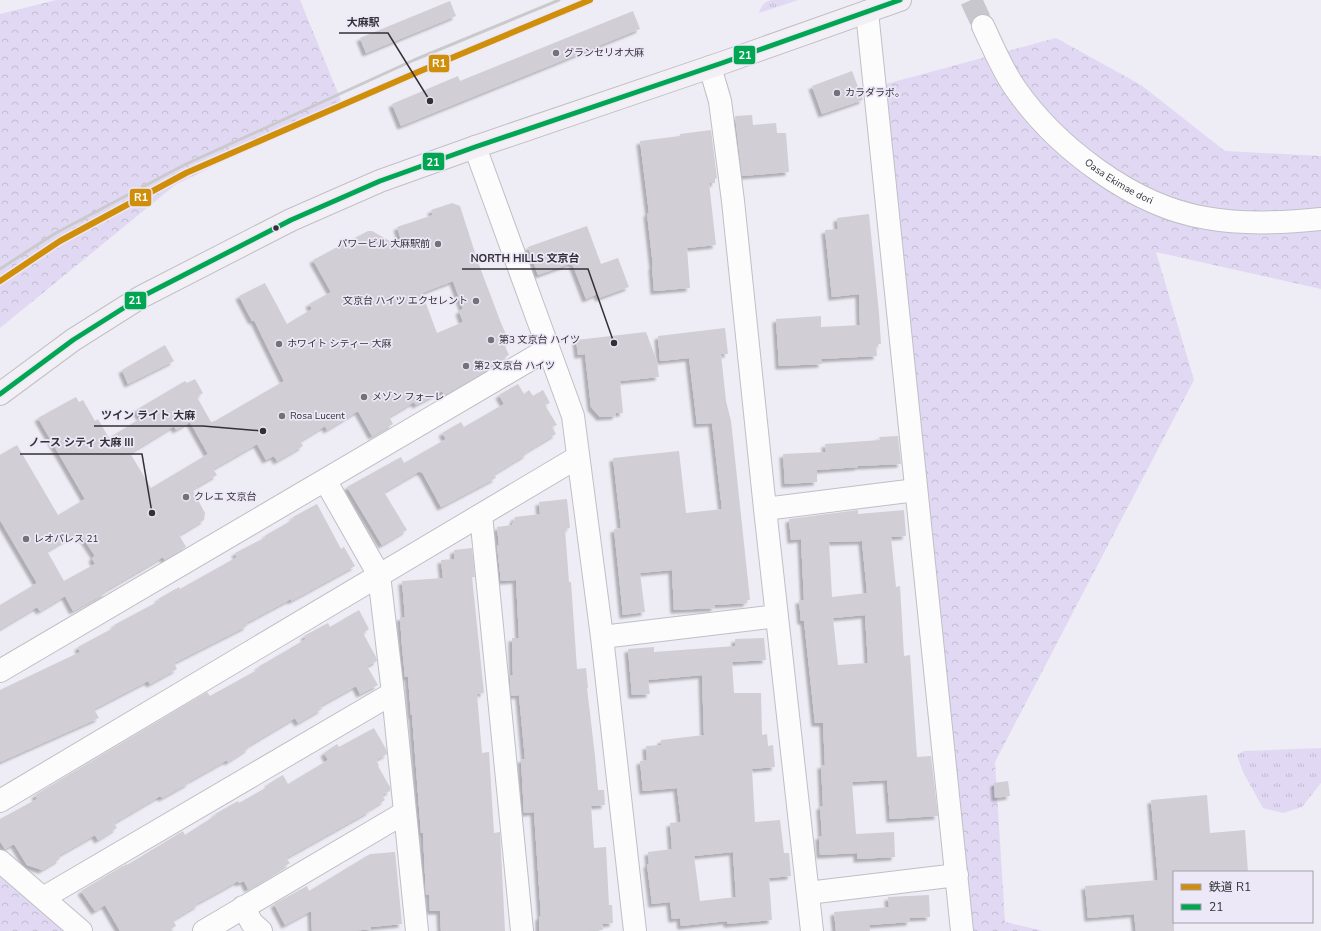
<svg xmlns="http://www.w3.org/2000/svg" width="1321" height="931" font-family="'Nunito Sans','Noto Sans JP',sans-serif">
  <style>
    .grass { fill: url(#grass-tufts) }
    .forest { fill: url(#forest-crowns) }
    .building { fill: #d1cfd5; fill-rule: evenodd; filter: url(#shadow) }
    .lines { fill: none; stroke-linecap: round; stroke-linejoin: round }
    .tertiary-tunnel { stroke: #c9c7ce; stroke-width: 22; stroke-dasharray: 22 11; stroke-linecap: butt }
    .minor-casing { stroke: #c0bfc5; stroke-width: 24 }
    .tertiary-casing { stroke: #c0bfc5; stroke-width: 24 }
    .trunk-casing { stroke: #c2bfc9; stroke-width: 24 }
    .minor { stroke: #fcfcfd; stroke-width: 22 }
    .tertiary { stroke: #fcfcfd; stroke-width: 22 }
    .trunk { stroke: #f2f0f5; stroke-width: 22 }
    .rail { stroke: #cacacc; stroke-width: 3 }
    .bus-1-casing { stroke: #ede8f7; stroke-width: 8 }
    .bus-1 { stroke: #00a651; stroke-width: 5 }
    .rail-1-casing { stroke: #ede8f7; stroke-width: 9 }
    .rail-1 { stroke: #d08f0b; stroke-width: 6 }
    .poi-dot { fill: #747279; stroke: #ede8f7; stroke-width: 1.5 }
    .bus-dot { fill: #333137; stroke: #ede8f7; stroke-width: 1.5 }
    .labels { text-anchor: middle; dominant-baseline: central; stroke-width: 3.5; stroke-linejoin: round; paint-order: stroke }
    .poi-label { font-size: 10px; fill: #333137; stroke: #ede8f7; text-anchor: start }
    .street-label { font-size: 10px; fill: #333137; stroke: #ede8f7 }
    .leader { fill: none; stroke: #333137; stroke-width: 1.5 }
    .callout-dot { fill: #333137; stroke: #ede8f7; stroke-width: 1.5 }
    .callout-label { font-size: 11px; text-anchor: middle; font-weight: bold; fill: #333137; stroke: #ede8f7; stroke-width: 3.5; stroke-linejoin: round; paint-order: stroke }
    .line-badge { stroke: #ede8f7; stroke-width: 1.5 }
    .badge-label { font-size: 11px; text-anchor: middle; font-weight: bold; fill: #fff }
  </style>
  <defs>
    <pattern id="grass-tufts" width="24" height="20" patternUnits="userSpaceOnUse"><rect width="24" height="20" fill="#e1d9f3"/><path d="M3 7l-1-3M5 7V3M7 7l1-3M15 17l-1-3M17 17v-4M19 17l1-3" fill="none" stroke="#c2bbd1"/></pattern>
    <pattern id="forest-crowns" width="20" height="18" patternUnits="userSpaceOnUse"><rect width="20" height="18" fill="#e1d9f3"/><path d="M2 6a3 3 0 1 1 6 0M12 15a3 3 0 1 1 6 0" fill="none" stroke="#c2bbd1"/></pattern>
    <filter id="shadow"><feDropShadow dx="-3.5" dy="3.5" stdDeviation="1" flood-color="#0004"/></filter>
  </defs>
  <rect width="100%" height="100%" fill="#eeecf4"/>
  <path class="grass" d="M771 0H798L759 13C761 6 764 2 771 0Z
    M1321 748V783L1302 807 1283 813 1263 808 1243 772 1237 755 1244 751Z"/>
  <path class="forest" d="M56 0H300L342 103 175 185 0 328V14Z
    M1056 38 1141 85 1225 151 1321 156V289L1156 252 1194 380 995 762 1005 922 1043 931H973L886 84Z
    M0 873 68 931H0Z"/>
  <path class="building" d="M450 1 456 16 366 53 360 38Z
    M633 11 640 29 401 126 392 104 458 76 460 81Z
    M852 71 863 100 822 114 812 86Z
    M752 115 753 125 776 123 777 133H786L789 172 742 176 735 116Z
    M711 130 717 178 715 179V183H709L716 245 687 248 690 288 654 291 652 266H653L647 213H649L640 141 680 136V134Z
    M452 203 460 206 478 262 501 323 506 334 503 335 508 345 505 346 509 355 503 358 505 360 444 395 442 391 416 405 414 402 389 417 393 424 372 436 358 411 327 430 325 426 300 441 303 446 277 461 274 456 266 460 257 444 213 469 217 475 196 487 197 489 193 491 205 513 204 520 179 535 186 547 165 560 163 557 105 591 106 593 73 611 65 596 40 611 37 607 0 629V605L37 583 0 520V455L17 445 58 515 85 499 38 418 76 397 79 402 83 400 95 421 98 419 109 438 141 418 136 410 185 381 187 383 195 379 203 393 197 397 211 422 215 421 284 381 254 320 252 321 239 296 265 283 287 324 312 309 309 304 331 292 313 260 368 231H372L404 249 397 227 433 215 431 210ZM453 281 463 309 459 311 463 322 437 333 422 293ZM190 422 208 454 151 488 130 453 174 426 176 430ZM79 532 95 556 92 558 95 564 64 581 47 551Z
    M869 214 879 313 881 344H876L877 356 821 359 822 364 779 366 776 319 821 316V327L860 325 859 294 832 297 825 230 838 229 837 218Z
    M587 226 601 264 618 258 629 287 599 298 597 294 586 299 572 263 538 275 528 247Z
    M725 328 728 354H721L726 401 731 421 750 600H747V603L714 605 715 608 674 610 672 570 640 573 645 612 623 615 614 529 621 528 613 458 679 451 686 513 722 509 712 423 697 424 689 358 660 361 658 336Z
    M646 332 657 361 659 377 620 381 623 413H616V416L600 417 591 407 585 354 578 355 576 340Z
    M165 345 174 361 128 384 122 370Z
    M518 384 524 394 529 390 533 396 543 390 550 403 545 405 557 425 552 427 556 434 526 452 527 454 494 474 496 478 441 507 422 472 421 473 420 471 384 492 407 530 382 545 347 487 401 457 404 463 446 439 442 433 461 422 464 427 504 404 499 395Z
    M898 436 901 464 858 466V467L817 470V482L785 484 783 454 826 452 825 444 880 440 879 437Z
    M567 499 570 528 565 529 569 582H571L577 669 586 668 588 688H587L595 756 598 790H604L605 805 591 806 594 848 606 847 609 905H612L613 923 602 924 603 930 585 931H539V917L541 916 534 812 524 813 521 759H525L519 695 511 696 510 682V676L513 675 512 638H519L516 580 501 581 497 546 499 545 497 527 512 525 515 517 540 514 539 502Z
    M317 504 341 549 344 547 355 566 291 601V599L246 623 247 626 174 663 177 669 150 684 148 681 94 709 99 718 0 762V690L80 652 78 647 115 627 114 625 159 601 158 599 179 587 180 589 237 557 235 553 266 537V535L294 519 293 517Z
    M858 510V514L904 510 906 536 891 537 896 587 900 586 904 656 910 655 917 757 931 756 938 816 890 819 887 780 852 782 856 834 894 832 895 857 857 859V853L820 855 819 836H822L820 806H823L821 765H825L823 723H815L804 621H801L799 600H804L801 539 791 540 789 519ZM862 541 867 593 832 597 829 542ZM865 615 868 663 838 665 833 618Z
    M472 548 475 577H472L484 693 477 694 482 753 489 752 494 833 500 832 505 931H441L440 911H430L429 894 426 895 423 833H421L412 715H411L408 677H405L402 646 400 617H405L402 581 443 578 441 560 454 559V550Z
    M359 610 369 629 363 633 376 657 377 661 367 666 378 685 360 694 356 686 320 706 322 709 298 723 295 718 248 746 249 748 228 762 227 760 188 782 189 783 162 798 160 796 114 823 117 828 98 840 95 835 58 856 60 859 42 870 27 865 14 844 5 849 0 841V819L37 799 35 795 207 692 210 696 259 669 258 667 306 639 304 636 328 623 330 627Z
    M764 638 766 660 732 662 734 693H761L762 735 767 734 768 746 773 745 775 767 752 769 755 822 780 820 784 853H789L791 876 769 878 772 920 727 924V921L681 926 680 918 672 919 670 902 652 904 647 864H649L648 852 672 849 670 823 681 822 677 788 643 791 640 761 647 760 646 746 661 745V740L704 735 702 675 648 680 650 694 632 695 628 649 654 647V652L735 646V639ZM733 852 736 897 700 901 694 856Z
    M374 728 386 749 387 754 376 760 379 766H378L390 787V791L382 795 385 800 369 810 370 811 286 858 290 863 248 889 244 881 239 883 238 881 198 903V905L173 920 176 926 168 931H120L105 905 95 911 81 891 121 867 127 864V865L183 831 185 835 216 815 215 814 238 801 239 803 269 786 268 784 283 775 288 784 328 760 324 753 337 744 339 747Z
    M1008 781 1010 796 995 798 994 783Z
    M1207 795 1210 833 1245 830 1248 872H1174V931H1136L1134 914 1088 918 1085 886 1158 880 1151 800Z
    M395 852 402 924 371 927V929L352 931H312L311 911 285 925 274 904 307 886 309 891 370 854Z
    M929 895 930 917 910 918V922L869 925 870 931H836L834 912 889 907 888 897Z"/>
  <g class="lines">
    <path class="tertiary-tunnel" d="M971 0 983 26"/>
    <g class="minor-casing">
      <path id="minor" d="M867 12 962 931
        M710 67 720 101 733 201 765 509 812 931
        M475 147 573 416 602 637 635 931
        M325 480 379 575 393 693 417 931
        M765 509 916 490
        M481 515 522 931
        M602 637 777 616
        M0 671 548 349
        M0 801 578 457
        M0 861 81 931
        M808 893 957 875
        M43 898 393 693
        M243 907 252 923 261 931
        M204 931 404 813"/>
    </g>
    <g class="tertiary-casing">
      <g id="tertiary">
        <path id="s1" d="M983 26C993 47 1002 69 1015 88 1056 147 1133 206 1206 218 1244 225 1283 223 1321 219"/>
      </g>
    </g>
    <g class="trunk-casing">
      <path id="trunk" d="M0 394 73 340 141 297 291 220 380 181 475 147 722 63 900 0"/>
    </g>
    <use href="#minor" class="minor"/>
    <use href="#tertiary" class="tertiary"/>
    <use href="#trunk" class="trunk"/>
    <path class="rail" d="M0 269 54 234 184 165 414 60 559 0"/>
    <g class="bus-1-casing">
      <path id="bus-1" d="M0 394 73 340 141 297 291 220 380 181 475 147 722 63 900 0"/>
    </g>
    <use href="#bus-1" class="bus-1"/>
    <g class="rail-1-casing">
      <path id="rail-1" d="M0 281 60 241 186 173 418 72 590 0"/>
    </g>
    <use href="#rail-1" class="rail-1"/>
  </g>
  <g class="poi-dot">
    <circle cx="556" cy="53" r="4"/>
    <circle cx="837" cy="93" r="4"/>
    <circle cx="438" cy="244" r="4"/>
    <circle cx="476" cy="301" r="4"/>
    <circle cx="491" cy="340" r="4"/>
    <circle cx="279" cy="344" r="4"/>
    <circle cx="466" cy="366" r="4"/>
    <circle cx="364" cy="397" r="4"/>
    <circle cx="282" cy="416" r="4"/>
    <circle cx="186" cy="497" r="4"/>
    <circle cx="26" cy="539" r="4"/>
  </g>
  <circle class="bus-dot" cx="276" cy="228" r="3.5"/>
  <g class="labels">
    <g class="poi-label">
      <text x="564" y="53">グランセリオ大麻</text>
      <text x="845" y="93">カラダラボ。</text>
      <text x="430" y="244" text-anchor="end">パワービル 大麻駅前</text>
      <text x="468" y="301" text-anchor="end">文京台 ハイツ エクセレント</text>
      <text x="499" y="340">第3 文京台 ハイツ</text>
      <text x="287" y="344">ホワイト シティー 大麻</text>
      <text x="474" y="366">第2 文京台 ハイツ</text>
      <text x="372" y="397">メゾン フォーレ</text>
      <text x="290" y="416">Rosa Lucent</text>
      <text x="194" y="497">クレエ 文京台</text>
      <text x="34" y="539">レオパレス 21</text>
    </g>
    <g class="street-label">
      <text stroke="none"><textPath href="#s1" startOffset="211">Oasa Ekimae dori</textPath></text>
    </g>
  </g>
  <path class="leader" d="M430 101L388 33H339M614 343L588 269H462M263 431L203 426H94M152 513L142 454H20"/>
  <g class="callout-dot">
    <circle cx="430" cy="101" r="4"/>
    <circle cx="614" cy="343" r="4"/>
    <circle cx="263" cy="431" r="4"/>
    <circle cx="152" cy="513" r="4"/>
  </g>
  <g class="callout-label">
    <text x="363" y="26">大麻駅</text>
    <text x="525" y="262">NORTH HILLS 文京台</text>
    <text x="148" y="419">ツイン ライト 大麻</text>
    <text x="81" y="446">ノース シティ 大麻 III</text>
  </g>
  <g class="line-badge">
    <rect x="733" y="45" width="23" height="20" rx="4" fill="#00a651"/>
    <rect x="428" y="54" width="22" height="19" rx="4" fill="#d08f0b"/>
    <rect x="422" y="152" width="23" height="19" rx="4" fill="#00a651"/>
    <rect x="129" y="188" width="23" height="19" rx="4" fill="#d08f0b"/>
    <rect x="124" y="291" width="23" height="19" rx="4" fill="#00a651"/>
  </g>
  <g class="badge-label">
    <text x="745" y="59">21</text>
    <text x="439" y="67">R1</text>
    <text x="433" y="166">21</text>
    <text x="141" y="201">R1</text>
    <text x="135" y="304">21</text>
  </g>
  <rect x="1173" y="871" width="140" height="52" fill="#ede8f7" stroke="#a39faa"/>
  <rect x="1181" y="884" width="20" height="6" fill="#d08f0b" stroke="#a39faa"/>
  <text x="1209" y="891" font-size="12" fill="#333137">鉄道 R1</text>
  <rect x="1181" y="904" width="20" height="6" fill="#00a651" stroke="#a39faa"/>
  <text x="1209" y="911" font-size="12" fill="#333137">21</text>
</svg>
